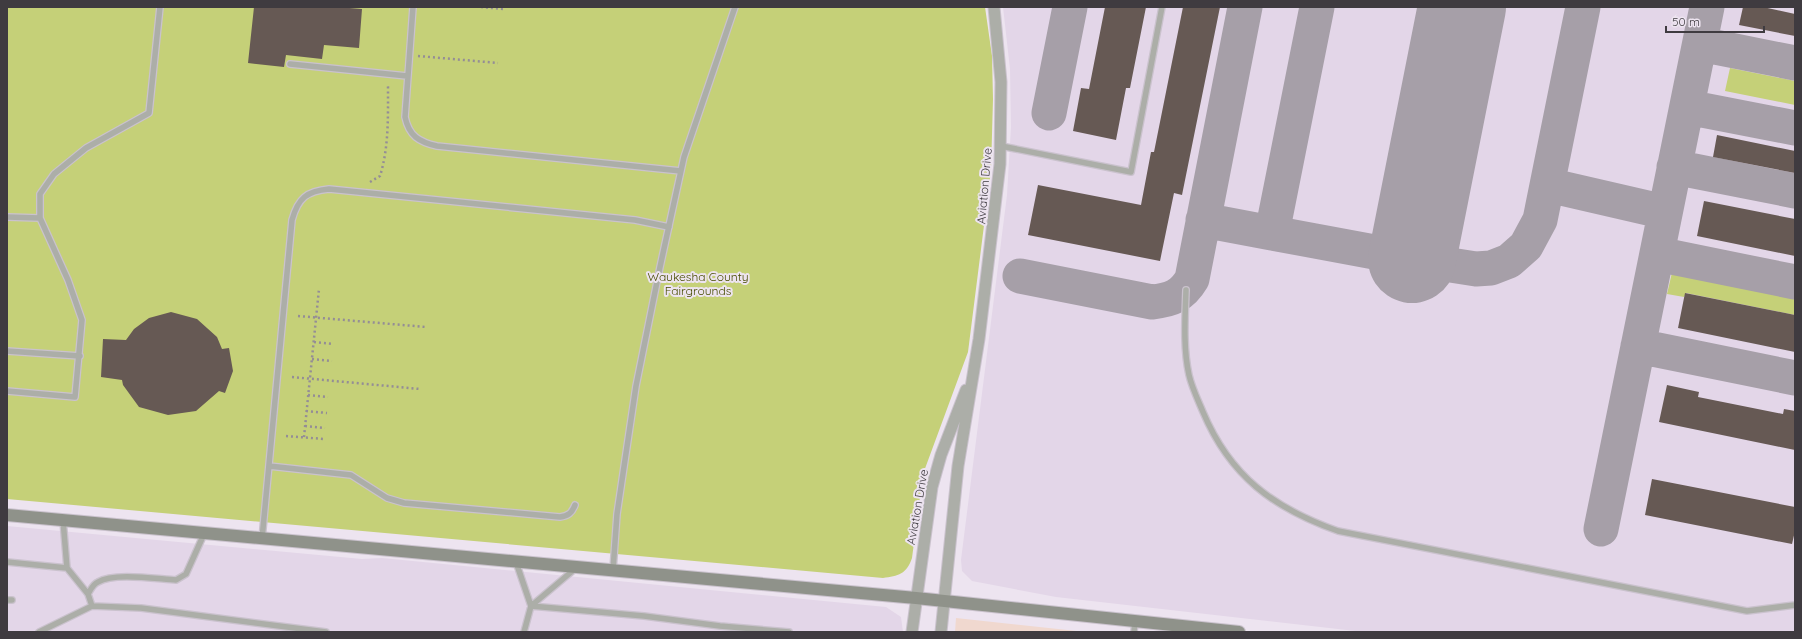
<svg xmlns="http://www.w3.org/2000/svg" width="1802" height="639" font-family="Quicksand,sans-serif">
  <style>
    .commercial { fill: #f0d8cf }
    .built { fill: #e3d6e8 }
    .green { fill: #c5d078 }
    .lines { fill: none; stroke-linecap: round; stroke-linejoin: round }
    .taxiway { stroke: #a69fa8; stroke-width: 35 }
    .runway { stroke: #a69fa8; stroke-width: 88 }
    .building { fill: #665954 }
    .lane-casing { stroke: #cac2cd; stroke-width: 8 }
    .street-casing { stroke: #cac2cd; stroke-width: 13 }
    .secondary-casing { stroke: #cac2cd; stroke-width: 14 }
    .path { stroke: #948d96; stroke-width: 2.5; stroke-dasharray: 2 3; stroke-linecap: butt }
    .lane { stroke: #acaea8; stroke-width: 5.5 }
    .street { stroke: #acaea8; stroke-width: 11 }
    .secondary { stroke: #8f928a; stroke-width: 12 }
    .labels { text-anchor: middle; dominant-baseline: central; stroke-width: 4; stroke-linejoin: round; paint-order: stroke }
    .street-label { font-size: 12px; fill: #3f3b40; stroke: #ede4f0 }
    .park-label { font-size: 12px; fill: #474c00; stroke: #ede4f0 }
  </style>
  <rect width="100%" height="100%" fill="#ede4f0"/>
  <path class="commercial" d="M956 618 1086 632H955Z"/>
  <path class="built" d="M1003 7H1795V632H1364L1056 597 972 581 962 571 961 560 1007 195 1011 127 1010 69Z
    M7 526 362 559 382 558 886 607 901 617 903 632H7Z"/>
  <path class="green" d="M7 7H985L992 56 993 99 991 170 968 352 923 474 912 558C907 574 898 576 883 578L7 499Z
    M1730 68 1795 81V105L1725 91Z
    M1674 264 1795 289V315L1686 293 1684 297 1667 294Z"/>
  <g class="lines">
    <path class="taxiway" d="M1317 7 1272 233 1412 259 1476 269 1491 268 1509 261 1526 246 1540 220 1583 7
      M1700 44 1795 63
      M1687 107 1795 128
      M1049 113 1070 7
      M1674 167 1795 191
      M1548 185 1665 212
      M1203 220 1272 233
      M1657 254 1795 282
      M1020 276 1152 302C1171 300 1182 296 1192 279L1245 7
      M1638 346 1795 378
      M1601 529 1707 7"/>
    <path class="runway" d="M1412 259 1462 7"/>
  </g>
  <path class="building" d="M254 7H337L362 9 359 48 324 45 322 59 286 55 284 67 248 63Z
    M1105 7H1146L1130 88H1126L1116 140 1073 131 1081 88 1089 89Z
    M1183 7H1220L1182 195 1174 193 1160 261 1028 235 1038 185 1141 205 1151 152H1154Z
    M1743 7H1763L1795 14V36L1739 25Z
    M1717 135 1795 151V173L1713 157Z
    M1704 201 1795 219V256L1697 236Z
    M1685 293 1795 315V352L1678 328Z
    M171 312 197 319 217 337 222 349 229 348 233 371 225 393 219 391 196 411 168 415 139 407 123 385 122 380 101 377 103 339 126 340 134 329 149 318Z
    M1667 385 1699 392 1698 397 1783 414 1784 409 1795 411V450L1659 422Z
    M1652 479 1795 507V531L1792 544 1645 515Z"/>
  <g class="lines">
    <g class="lane-casing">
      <path id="lane" d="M413 7 405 117C409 136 419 142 437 146L681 171
        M290 64 407 76
        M1001 146 1131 172 1162 7
        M7 217 40 218
        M1186 290C1185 318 1183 348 1189 375 1192 388 1198 400 1203 412 1230 476 1273 508 1338 531L1747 611 1795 605
        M7 351 80 356
        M7 391 75 397 82 320 68 280 40 218V194L54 174 86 148 149 113 160 7
        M269 466 351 475 387 498 404 503 560 517C568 516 572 513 575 505
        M262 539 292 220C298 198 307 191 329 189L635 220 669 227
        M7 562 67 568
        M516 562 531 606 576 568
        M613 570 617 514 636 386 660 267 684 157 735 7
        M88 594C91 589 93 584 98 582 114 572 157 579 176 580L186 574 204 534
        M7 600H12
        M92 606 141 608 326 632
        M39 632 92 606 88 594 67 568 63 520
        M524 632 531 606 644 616 720 626 789 632
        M1134 632 1135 621"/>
    </g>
    <g class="street-casing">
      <path id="street" d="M912 632 932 487 941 455 966 390
        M941 632 958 466 979 339 1000 164 1001 82 994 7"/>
    </g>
    <g class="secondary-casing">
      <path id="secondary" d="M7 515 916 598 1239 632"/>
    </g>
    <path class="path" d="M481 7 503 9
      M418 56 498 63
      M370 182 380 176C389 147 388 116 388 85
      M298 316 426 327
      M314 342 333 344
      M312 359 332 361
      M292 377 420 389
      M308 395 328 397
      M306 411 327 413
      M305 426 325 428
      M286 436 324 439
      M304 437 319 289"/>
    <use href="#lane" class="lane"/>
    <use href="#street" class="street"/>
    <use href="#secondary" class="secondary"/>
  </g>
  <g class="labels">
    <g class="street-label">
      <text transform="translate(984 186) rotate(-85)">Aviation Drive</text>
      <text transform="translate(917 507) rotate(-80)">Aviation Drive</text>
    </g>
    <g class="park-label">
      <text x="698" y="276">Waukesha County<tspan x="698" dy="14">Fairgrounds</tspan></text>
    </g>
  </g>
  <rect width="1802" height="639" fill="none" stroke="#3f3b40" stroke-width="16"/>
  <path d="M1666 26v6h98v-6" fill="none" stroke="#3f3b40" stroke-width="2"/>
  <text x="1672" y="26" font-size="12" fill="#3f3b40" stroke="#ede4f0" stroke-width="3" paint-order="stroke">50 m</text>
</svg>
